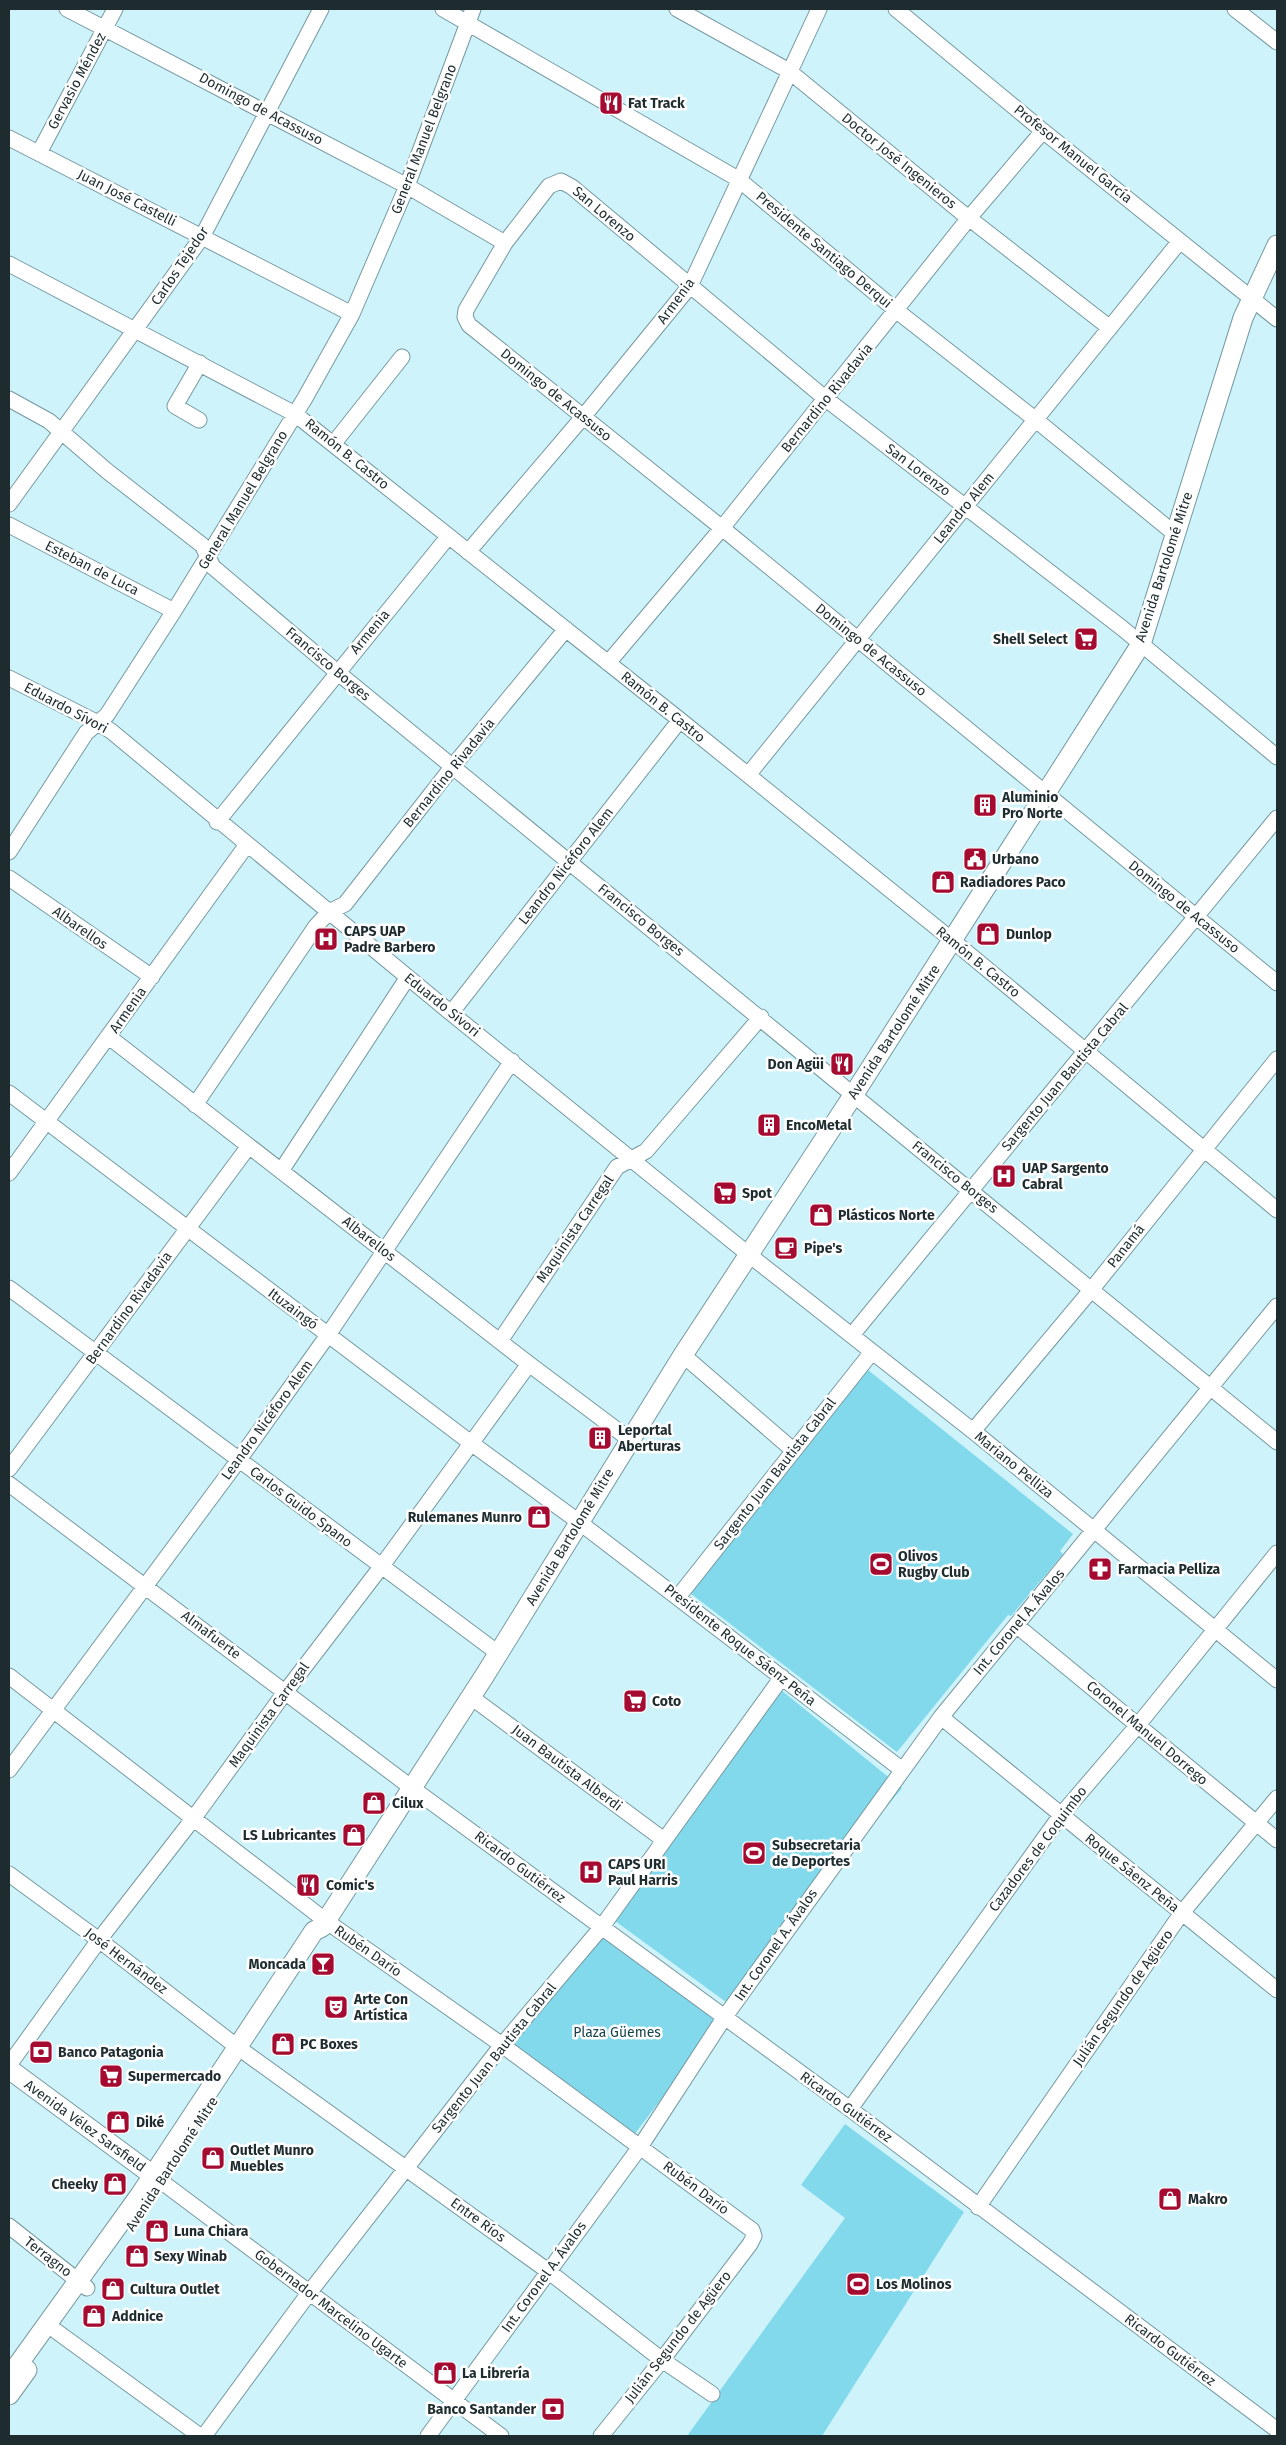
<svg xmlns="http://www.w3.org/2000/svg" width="1286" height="2445" font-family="'Fira Sans',sans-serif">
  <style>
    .green { fill: #82d9ec }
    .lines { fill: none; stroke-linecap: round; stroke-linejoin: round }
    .minor-casing { stroke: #7699a0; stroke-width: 17 }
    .major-casing { stroke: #7699a0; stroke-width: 21 }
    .minor { stroke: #fff; stroke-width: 15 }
    .major { stroke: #fff; stroke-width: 19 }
    .labels { text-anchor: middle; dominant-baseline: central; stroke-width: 5; stroke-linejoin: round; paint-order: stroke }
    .street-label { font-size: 14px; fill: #1e2c2f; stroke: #fff }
    .poi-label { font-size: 14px; font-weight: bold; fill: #1e2c2f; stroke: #fff; text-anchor: start }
    .park-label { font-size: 14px; fill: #1a444d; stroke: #fff }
  </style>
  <rect width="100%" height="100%" fill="#cef3fb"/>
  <path class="green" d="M868 1370 1073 1534 1060 1551 1063 1554 1011 1616 1008 1615 897 1752 690 1593Z
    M781 1690 902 1788 726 2002 611 1918Z
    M600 1929 720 2021 634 2135 514 2044Z
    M845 2124 964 2212 822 2436H687L845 2218 801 2185Z"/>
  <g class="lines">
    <g class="minor-casing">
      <path id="minor" d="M67 9 407 186 505 243
        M443 9 738 179 897 311 1036 420 1175 534
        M677 9 789 71 961 212 1110 328
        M896 9 1043 131 1277 319
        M1235 9 1277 42
        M9 138 352 314
        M39 153 115 9
        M9 264 295 414 680 720 952 940 1277 1210
        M9 399 49 421 107 471 202 545 213 567 337 672 1277 1442
        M199 420 175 406 200 363
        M334 443 402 357
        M9 504 202 237 321 9
        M9 525 174 611
        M468 552 583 417 690 286 819 9
        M608 663 722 528 969 218 1043 131
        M9 678 98 723 111 731 451 1013 748 1254 973 1431 1277 1680
        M1277 757 1122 628 826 399 572 187 561 181 549 186 505 243 466 310 465 317 469 325 722 528 1277 983
        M748 775 1180 241
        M217 822 448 537
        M9 852 86 733 107 715 174 611 305 398 352 314 407 186 473 9
        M9 878 152 977
        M451 1013 680 720
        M109 1037 529 1364 629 1439
        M9 1093 471 1443 579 1522 901 1769
        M195 1105 316 926 329 912 345 904 453 766 566 629
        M281 1171 408 977
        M9 1173 246 846
        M9 1288 498 1653
        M852 1335 1277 818
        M500 1341 617 1167 646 1151 761 1017
        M683 1355 793 1450
        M973 1431 1092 1289 1277 1059
        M9 1469 249 1146
        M9 1484 412 1788 850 2109 1277 2430
        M678 1597 872 1352
        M1016 1625 1277 1840
        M9 1676 326 1921 502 2045 752 2230 754 2236 750 2244 662 2360 601 2436
        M471 1697 664 1840
        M941 1717 1277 1990
        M9 1770 238 1461 328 1335 512 1061
        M9 1874 99 1940 236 2046 548 2271 662 2360 712 2394
        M9 2065 99 1940 193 1819 286 1691 381 1567 529 1364
        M850 2109 1061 1815 1138 1725 1277 1553
        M162 2182 501 2436
        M978 2207 1181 1914 1277 1798
        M9 2226 87 2288
        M56 2331 200 2436
        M204 2436 309 2293 502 2045 601 1928 782 1677
        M428 2436 640 2147 724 2018 941 1717 1277 1306"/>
    </g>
    <g class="major-casing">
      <path id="major" d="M9 2069 162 2182
        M9 2377 140 2195 314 1931 322 1927 485 1675 683 1355 854 1094 1141 644 1243 318 1277 245
        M9 2395 27 2370"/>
    </g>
    <use href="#minor" class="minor"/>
    <use href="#major" class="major"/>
  </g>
  <defs>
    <g id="restaurant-square" transform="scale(1.25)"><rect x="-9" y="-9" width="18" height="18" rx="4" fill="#a50a31" stroke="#fff"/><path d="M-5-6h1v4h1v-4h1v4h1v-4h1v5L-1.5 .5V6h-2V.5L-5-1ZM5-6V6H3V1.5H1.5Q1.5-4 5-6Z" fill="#fff"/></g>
    <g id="supermarket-square" transform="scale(1.25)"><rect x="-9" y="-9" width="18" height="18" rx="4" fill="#a50a31" stroke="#fff"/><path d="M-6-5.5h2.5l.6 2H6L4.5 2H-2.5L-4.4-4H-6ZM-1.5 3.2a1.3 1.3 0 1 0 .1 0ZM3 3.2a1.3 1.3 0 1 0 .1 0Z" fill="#fff"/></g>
    <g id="building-square" transform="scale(1.25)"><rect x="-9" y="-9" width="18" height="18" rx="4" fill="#a50a31" stroke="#fff"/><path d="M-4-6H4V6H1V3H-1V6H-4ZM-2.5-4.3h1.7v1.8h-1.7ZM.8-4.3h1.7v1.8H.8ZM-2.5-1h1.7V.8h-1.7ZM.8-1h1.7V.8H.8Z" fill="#fff"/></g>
    <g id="civic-square" transform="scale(1.25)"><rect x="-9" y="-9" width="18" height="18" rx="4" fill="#a50a31" stroke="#fff"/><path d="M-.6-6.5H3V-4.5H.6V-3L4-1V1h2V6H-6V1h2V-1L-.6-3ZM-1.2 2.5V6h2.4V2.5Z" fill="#fff"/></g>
    <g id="shop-square" transform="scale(1.25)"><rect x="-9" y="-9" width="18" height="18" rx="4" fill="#a50a31" stroke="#fff"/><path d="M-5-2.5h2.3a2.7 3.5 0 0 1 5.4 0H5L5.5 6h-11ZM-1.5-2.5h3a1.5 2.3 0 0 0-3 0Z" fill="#fff"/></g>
    <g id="hospital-square" transform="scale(1.25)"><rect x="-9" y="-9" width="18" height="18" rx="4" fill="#a50a31" stroke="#fff"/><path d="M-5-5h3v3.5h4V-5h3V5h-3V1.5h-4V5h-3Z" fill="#fff"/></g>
    <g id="cafe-square" transform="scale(1.25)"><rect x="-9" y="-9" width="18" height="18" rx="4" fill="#a50a31" stroke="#fff"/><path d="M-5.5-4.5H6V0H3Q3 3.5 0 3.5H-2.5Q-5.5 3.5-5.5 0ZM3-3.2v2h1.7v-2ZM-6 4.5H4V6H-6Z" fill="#fff"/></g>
    <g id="stadium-square" transform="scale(1.25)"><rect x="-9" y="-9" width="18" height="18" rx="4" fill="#a50a31" stroke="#fff"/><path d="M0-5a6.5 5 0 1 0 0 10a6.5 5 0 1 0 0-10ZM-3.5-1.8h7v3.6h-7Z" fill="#fff"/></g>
    <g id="pharmacy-square" transform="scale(1.25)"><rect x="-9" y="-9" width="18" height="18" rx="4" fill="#a50a31" stroke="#fff"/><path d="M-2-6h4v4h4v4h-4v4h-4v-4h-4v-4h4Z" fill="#fff"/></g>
    <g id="bar-square" transform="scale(1.25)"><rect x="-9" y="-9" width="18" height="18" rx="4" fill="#a50a31" stroke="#fff"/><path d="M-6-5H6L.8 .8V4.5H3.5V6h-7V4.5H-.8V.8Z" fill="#fff"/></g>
    <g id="theatre-square" transform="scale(1.25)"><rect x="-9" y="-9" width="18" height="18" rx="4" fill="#a50a31" stroke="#fff"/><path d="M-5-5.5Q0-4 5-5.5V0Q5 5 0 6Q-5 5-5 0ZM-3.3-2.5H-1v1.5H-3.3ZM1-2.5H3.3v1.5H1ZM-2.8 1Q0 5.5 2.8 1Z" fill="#fff"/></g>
    <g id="bank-square" transform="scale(1.25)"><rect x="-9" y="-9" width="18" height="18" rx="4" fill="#a50a31" stroke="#fff"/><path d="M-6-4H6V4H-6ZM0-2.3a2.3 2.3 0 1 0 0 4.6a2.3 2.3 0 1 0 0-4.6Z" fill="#fff"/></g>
  </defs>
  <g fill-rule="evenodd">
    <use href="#restaurant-square" x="611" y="103"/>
    <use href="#supermarket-square" x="1086" y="639"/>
    <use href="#building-square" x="985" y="805"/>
    <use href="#civic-square" x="975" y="859"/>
    <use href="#shop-square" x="943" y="882"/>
    <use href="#shop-square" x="988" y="934"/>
    <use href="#hospital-square" x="326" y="939"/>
    <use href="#restaurant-square" x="842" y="1064"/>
    <use href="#building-square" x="769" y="1125"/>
    <use href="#hospital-square" x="1004" y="1176"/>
    <use href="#supermarket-square" x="725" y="1193"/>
    <use href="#shop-square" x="821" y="1215"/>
    <use href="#cafe-square" x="786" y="1248"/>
    <use href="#building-square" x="600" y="1438"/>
    <use href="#shop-square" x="539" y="1517"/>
    <use href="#stadium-square" x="881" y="1564"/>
    <use href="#pharmacy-square" x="1100" y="1569"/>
    <use href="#supermarket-square" x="635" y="1701"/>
    <use href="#shop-square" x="374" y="1803"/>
    <use href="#shop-square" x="354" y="1835"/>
    <use href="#stadium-square" x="754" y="1853"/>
    <use href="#hospital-square" x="591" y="1872"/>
    <use href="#restaurant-square" x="308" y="1885"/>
    <use href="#bar-square" x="323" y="1964"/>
    <use href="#theatre-square" x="336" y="2007"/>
    <use href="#shop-square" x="283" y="2044"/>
    <use href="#bank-square" x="41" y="2052"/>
    <use href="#supermarket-square" x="111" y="2076"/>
    <use href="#shop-square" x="118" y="2122"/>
    <use href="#shop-square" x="213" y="2158"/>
    <use href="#shop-square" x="115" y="2184"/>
    <use href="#shop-square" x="1170" y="2199"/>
    <use href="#shop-square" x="157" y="2231"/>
    <use href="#shop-square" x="137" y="2256"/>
    <use href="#stadium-square" x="858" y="2284"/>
    <use href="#shop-square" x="113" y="2289"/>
    <use href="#shop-square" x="94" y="2316"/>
    <use href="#shop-square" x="445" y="2373"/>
    <use href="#bank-square" x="553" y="2409"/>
  </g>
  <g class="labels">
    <g class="street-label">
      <text transform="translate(77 81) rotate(-62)">Gervasio Méndez</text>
      <text transform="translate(261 109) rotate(28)">Domingo de Acassuso</text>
      <text transform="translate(424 139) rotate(-69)">General Manuel Belgrano</text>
      <text transform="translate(1073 154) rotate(39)">Profesor Manuel García</text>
      <text transform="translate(899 161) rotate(39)">Doctor José Ingenieros</text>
      <text transform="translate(127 198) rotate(27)">Juan José Castelli</text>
      <text transform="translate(604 214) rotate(40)">San Lorenzo</text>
      <text transform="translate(824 250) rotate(40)">Presidente Santiago Derqui</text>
      <text transform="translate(180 266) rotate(-56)">Carlos Tejedor</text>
      <text transform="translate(676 301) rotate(-54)">Armenia</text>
      <text transform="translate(556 395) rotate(39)">Domingo de Acassuso</text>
      <text transform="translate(827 398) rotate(-51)">Bernardino Rivadavia</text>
      <text transform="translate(347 454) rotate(39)">Ramón B. Castro</text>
      <text transform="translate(918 470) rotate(37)">San Lorenzo</text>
      <text transform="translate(243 500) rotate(-59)">General Manuel Belgrano</text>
      <text transform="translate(964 508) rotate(-51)">Leandro Alem</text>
      <text transform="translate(1164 567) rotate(-72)">Avenida Bartolomé Mitre</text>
      <text transform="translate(92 568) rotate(27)">Esteban de Luca</text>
      <text transform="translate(370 632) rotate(-50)">Armenia</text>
      <text transform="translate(871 650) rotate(39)">Domingo de Acassuso</text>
      <text transform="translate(328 664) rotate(40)">Francisco Borges</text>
      <text transform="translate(663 707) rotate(39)">Ramón B. Castro</text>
      <text transform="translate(66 708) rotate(28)">Eduardo Sívori</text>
      <text transform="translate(449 773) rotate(-51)">Bernardino Rivadavia</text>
      <text transform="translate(566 866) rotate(-52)">Leandro Nicéforo Alem</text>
      <text transform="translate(1184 907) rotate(39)">Domingo de Acassuso</text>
      <text transform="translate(641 920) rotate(39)">Francisco Borges</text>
      <text transform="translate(80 928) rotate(35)">Albarellos</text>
      <text transform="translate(978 962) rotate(39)">Ramón B. Castro</text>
      <text transform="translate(442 1005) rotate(39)">Eduardo Sívori</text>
      <text transform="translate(128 1010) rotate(-55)">Armenia</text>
      <text transform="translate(894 1032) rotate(-57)">Avenida Bartolomé Mitre</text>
      <text transform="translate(1065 1077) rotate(-50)">Sargento Juan Bautista Cabral</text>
      <text transform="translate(955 1177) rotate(39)">Francisco Borges</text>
      <text transform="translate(575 1229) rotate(-56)">Maquinista Carregal</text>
      <text transform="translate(369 1239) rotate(38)">Albarellos</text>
      <text transform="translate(1126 1246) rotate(-52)">Panamá</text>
      <text transform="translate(129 1308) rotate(-54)">Bernardino Rivadavia</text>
      <text transform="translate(293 1309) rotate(37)">Ituzaingó</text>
      <text transform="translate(267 1420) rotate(-54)">Leandro Nicéforo Alem</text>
      <text transform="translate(1014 1465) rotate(39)">Mariano Pelliza</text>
      <text transform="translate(775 1474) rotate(-52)">Sargento Juan Bautista Cabral</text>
      <text transform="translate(301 1507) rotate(37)">Carlos Guido Spano</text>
      <text transform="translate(570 1537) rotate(-59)">Avenida Bartolomé Mitre</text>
      <text transform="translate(1019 1622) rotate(-50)">Int. Coronel A. Ávalos</text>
      <text transform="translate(211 1635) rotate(37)">Almafuerte</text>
      <text transform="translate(740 1645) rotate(38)">Presidente Roque Sáenz Peña</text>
      <text transform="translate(269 1715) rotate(-54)">Maquinista Carregal</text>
      <text transform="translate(1147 1733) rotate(40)">Coronel Manuel Dorrego</text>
      <text transform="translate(567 1768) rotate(37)">Juan Bautista Alberdi</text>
      <text transform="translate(1038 1849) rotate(-53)">Cazadores de Coquimbo</text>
      <text transform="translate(520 1867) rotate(37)">Ricardo Gutiérrez</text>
      <text transform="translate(1132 1873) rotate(39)">Roque Sáenz Peña</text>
      <text transform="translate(776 1945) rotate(-55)">Int. Coronel A. Ávalos</text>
      <text transform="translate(368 1951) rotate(35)">Rubén Darío</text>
      <text transform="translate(126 1961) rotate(37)">José Hernández</text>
      <text transform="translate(1123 1998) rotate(-55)">Julián Segundo de Agüero</text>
      <text transform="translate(494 2058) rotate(-51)">Sargento Juan Bautista Cabral</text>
      <text transform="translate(846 2107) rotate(36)">Ricardo Gutiérrez</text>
      <text transform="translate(85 2126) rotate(36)">Avenida Vélez Sarsfield</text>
      <text transform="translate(172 2164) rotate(-57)">Avenida Bartolomé Mitre</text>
      <text transform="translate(696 2188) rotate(37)">Rubén Darío</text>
      <text transform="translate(478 2220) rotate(36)">Entre Ríos</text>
      <text transform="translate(48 2257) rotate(38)">Terragno</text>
      <text transform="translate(544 2277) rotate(-54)">Int. Coronel A. Ávalos</text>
      <text transform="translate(331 2309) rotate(37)">Gobernador Marcelino Ugarte</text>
      <text transform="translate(678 2337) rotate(-52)">Julián Segundo de Agüero</text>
      <text transform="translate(1170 2350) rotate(37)">Ricardo Gutiérrez</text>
    </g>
    <g class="poi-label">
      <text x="628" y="103">Fat Track</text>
      <text x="1068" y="639" text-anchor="end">Shell Select</text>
      <text x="1002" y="797">Aluminio<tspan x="1002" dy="16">Pro Norte</tspan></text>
      <text x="992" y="859">Urbano</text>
      <text x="960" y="882">Radiadores Paco</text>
      <text x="344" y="931">CAPS UAP<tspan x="344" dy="16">Padre Barbero</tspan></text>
      <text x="1006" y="934">Dunlop</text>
      <text x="824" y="1064" text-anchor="end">Don Agüi</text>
      <text x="786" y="1125">EncoMetal</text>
      <text x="1022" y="1168">UAP Sargento<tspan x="1022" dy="16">Cabral</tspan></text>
      <text x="742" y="1193">Spot</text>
      <text x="838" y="1215">Plásticos Norte</text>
      <text x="804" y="1248">Pipe's</text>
      <text x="618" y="1430">Leportal<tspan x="618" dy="16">Aberturas</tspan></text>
      <text x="522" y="1517" text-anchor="end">Rulemanes Munro</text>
      <text x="898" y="1556">Olivos<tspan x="898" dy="16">Rugby Club</tspan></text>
      <text x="1118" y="1569">Farmacia Pelliza</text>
      <text x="652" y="1701">Coto</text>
      <text x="392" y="1803">Cilux</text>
      <text x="336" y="1835" text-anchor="end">LS Lubricantes</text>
      <text x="772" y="1845">Subsecretaria<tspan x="772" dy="16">de Deportes</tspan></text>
      <text x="608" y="1864">CAPS URI<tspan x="608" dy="16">Paul Harris</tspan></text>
      <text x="326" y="1885">Comic's</text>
      <text x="306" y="1964" text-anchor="end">Moncada</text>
      <text x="354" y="1999">Arte Con<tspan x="354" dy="16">Artística</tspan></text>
      <text x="300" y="2044">PC Boxes</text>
      <text x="58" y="2052">Banco Patagonia</text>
      <text x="128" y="2076">Supermercado</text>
      <text x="136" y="2122">Diké</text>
      <text x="230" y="2150">Outlet Munro<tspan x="230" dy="16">Muebles</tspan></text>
      <text x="98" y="2184" text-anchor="end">Cheeky</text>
      <text x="1188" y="2199">Makro</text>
      <text x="174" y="2231">Luna Chiara</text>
      <text x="154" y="2256">Sexy Winab</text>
      <text x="876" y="2284">Los Molinos</text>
      <text x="130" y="2289">Cultura Outlet</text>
      <text x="112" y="2316">Addnice</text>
      <text x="462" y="2373">La Librería</text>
      <text x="536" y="2409" text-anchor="end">Banco Santander</text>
    </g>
    <g class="park-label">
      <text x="617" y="2032">Plaza Güemes</text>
    </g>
  </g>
  <rect width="1286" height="2445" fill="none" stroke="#1e2c2f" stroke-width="20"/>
</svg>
